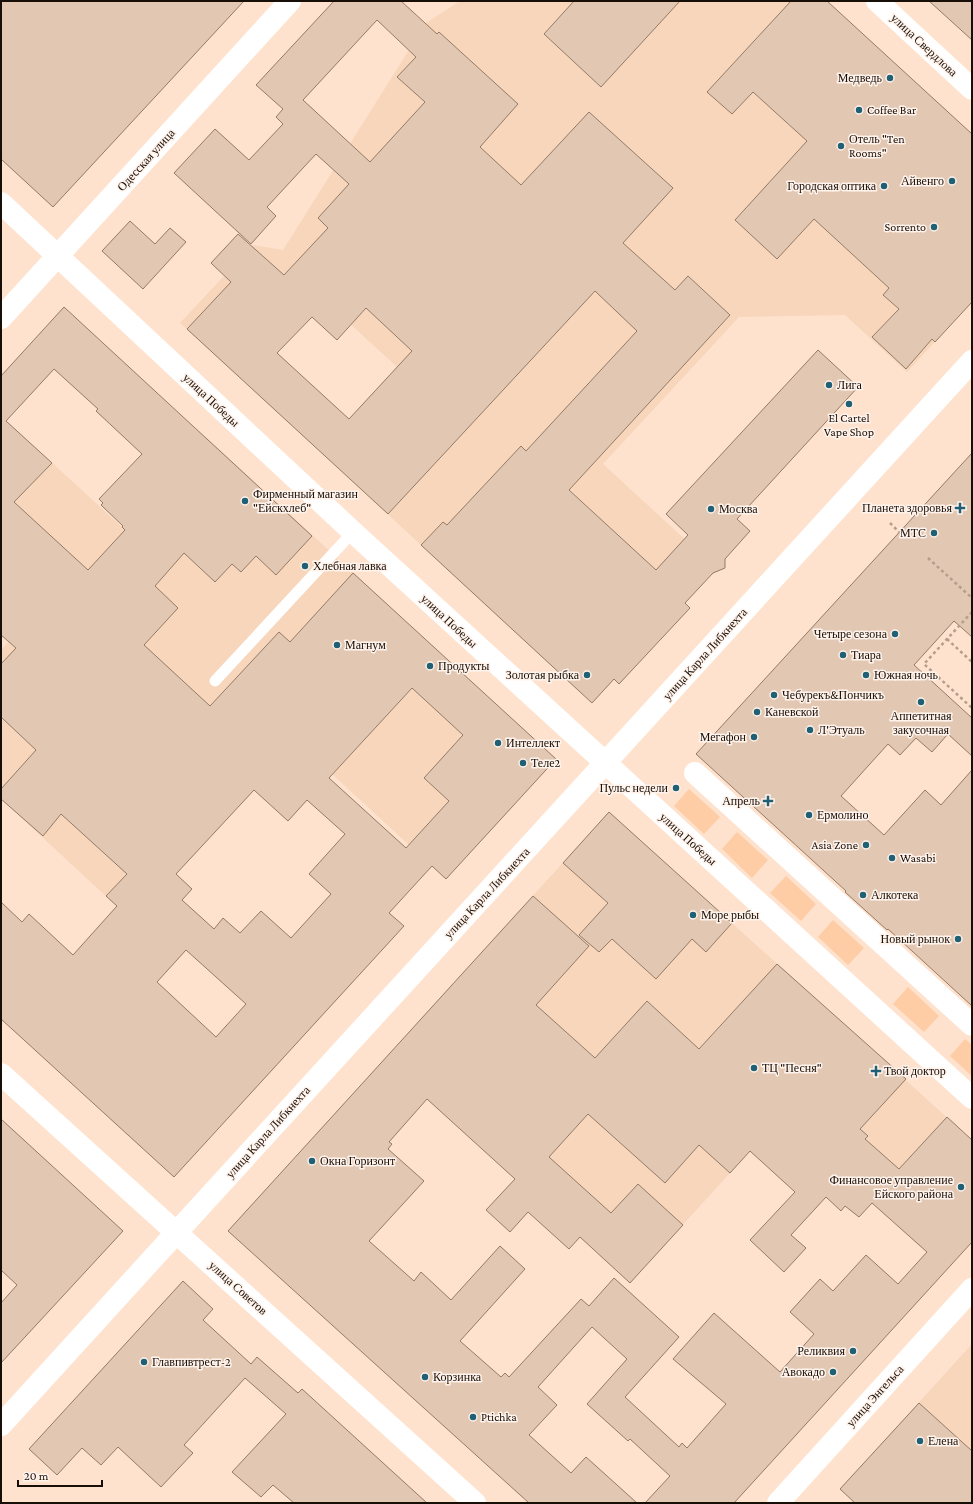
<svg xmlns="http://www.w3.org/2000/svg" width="973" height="1504" font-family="'Crimson Pro',serif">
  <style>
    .built { fill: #f7d6bb }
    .green { fill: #fecca5 }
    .building { fill: #e2c7b2; stroke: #947b67; fill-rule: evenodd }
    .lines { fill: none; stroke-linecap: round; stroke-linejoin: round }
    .path { stroke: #b49e8e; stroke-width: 2.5; stroke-dasharray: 3 3; stroke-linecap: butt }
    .lane { stroke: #fff; stroke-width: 11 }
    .street { stroke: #fff; stroke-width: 22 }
    .secondary { stroke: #fff; stroke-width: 22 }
    .poi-dot { fill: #206075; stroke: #fff3eb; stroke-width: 1.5 }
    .labels { text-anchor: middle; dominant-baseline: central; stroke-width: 3; stroke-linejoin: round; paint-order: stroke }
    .street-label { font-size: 12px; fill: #170e07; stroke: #fff3eb }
    .poi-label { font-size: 12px; fill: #170e07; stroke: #fff3eb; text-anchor: start }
  </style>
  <rect width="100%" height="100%" fill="#fee2cd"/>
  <path class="built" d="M460 1H827L972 302 907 372 845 315 739 317 603 464 702 555 671 618 592 703 353 482 382 451 349 419 397 367 310 287 232 371 180 323 253 245 283 250 426 23Z
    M1 416 122 527 206 437 502 710 552 763 446 879 332 774 288 821 254 790 176 874 192 889 149 936 1 799V650L81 564 3 492Z
    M609 812 972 1140V1242L946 1270 779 1119 630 1283 426 1098 422 1102 380 1064Z
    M972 1344V1503H855L840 1489Z"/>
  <path class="green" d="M689 789 720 817 704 834 674 806Z
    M737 832 768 860 752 878 722 849Z
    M786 876 816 904 801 921 770 893Z
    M833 920 864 948 848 965 818 937Z
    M908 987 939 1016 924 1032 893 1004Z
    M965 1039 972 1045V1076L950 1056Z"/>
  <path class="building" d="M1 1H244L53 207 1 159Z
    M334 1H401L437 34 439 32 518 104 480 147 521 185 589 112 673 188 623 243 675 290 688 276 730 315 569 490 656 570 688 535 666 514 818 350 858 387 737 519 750 531 725 559V568L713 573 685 603 690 608 619 684 614 679 592 703 421 545 443 522 447 525 521 446 526 451 637 331 595 291 388 514 187 329 231 282 211 263 238 234 284 275 328 228 318 218 349 184 316 154 267 207 276 216 251 244 174 173 215 129 249 160 283 124 276 117 283 109 256 85ZM377 20 416 57 397 77 425 102 370 162 303 100ZM366 308 412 351 349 419 277 353 312 317 337 340Z
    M574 1H680L601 87 544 34Z
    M791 1H827L972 134V302L935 342 932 339 906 369 872 337 899 309 883 295 889 288 814 219 777 259 735 220 807 141 753 92 732 114 707 92Z
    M929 1H972V40Z
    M130 221 155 244 170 228 186 242 143 289 102 251Z
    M64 307 312 536 276 575 256 556 241 572 232 564 215 582 184 553 155 586 178 608 144 645 210 706 279 632 290 642 353 573 556 759 446 879 432 866 410 890 389 913 404 926 174 1177 1 1019V902L22 922 29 914 73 955 117 906 106 896 127 874 61 814 43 836 1 799V789L36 750 1 717V664L16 648 1 635V376ZM54 369 98 409 96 411 142 454 99 499 103 503 101 505 123 526 122 527 125 530 88 570 14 502 52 463 6 421ZM412 688 463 735 424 778 449 801 406 848 329 778ZM254 790 288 821 307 800 345 834 309 874 331 894 291 938 261 911 240 933 223 918 214 929 182 900 192 889 176 874ZM186 950 246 1004 216 1037 157 982Z
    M972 453V637L954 621 914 665 972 718V756L948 734 932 752 916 738 900 755 888 744 841 796 884 835 925 790 941 805 972 770V1006L888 929 887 930 845 892 846 891 696 754Z
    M609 812 732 923 706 952 692 939 656 979 612 939 599 952 579 935 608 903 563 863Z
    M533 896 589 946 536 1005 595 1058 647 1001 699 1049 777 964 906 1079 860 1129 868 1136 865 1139 899 1169 947 1117 972 1140V1242L734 1503H645L670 1476 630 1439 628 1441 587 1404 627 1359 592 1327 538 1387 557 1405 529 1435 571 1473 586 1457 637 1503H529L228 1231ZM427 1099 515 1179 486 1210 510 1232 528 1212 569 1249 580 1237 630 1283 683 1225 638 1184 611 1213 549 1157 588 1114 665 1183 699 1145 730 1173 750 1151 795 1192 750 1240 784 1272 806 1248 791 1235 826 1197 841 1211 845 1206 859 1217 872 1203 927 1252 898 1284 866 1255 833 1291 820 1279 790 1312 814 1334 780 1372 714 1313 673 1359 726 1404 687 1448 682 1443 679 1447 625 1397 679 1337 614 1278 589 1306 581 1299 509 1377 505 1373 501 1377 460 1341 525 1269 500 1246 451 1300 421 1272 414 1281 369 1241 424 1181 388 1149 392 1144 389 1142Z
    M1 1119 123 1231 1 1363V1303L17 1285 1 1270Z
    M183 1281 213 1309 203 1320 251 1364 257 1357 298 1393 302 1389 427 1503H294L273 1485 261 1497 232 1472 286 1414 245 1378 184 1445 193 1453 161 1487 118 1447 101 1465 82 1448 57 1475 29 1449Z
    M919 1403 972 1451V1503H855L840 1489Z"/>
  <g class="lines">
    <path class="path" d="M890 523 899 532
      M928 558 972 598
      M972 612 924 664 972 708
      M947 639 972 662"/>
    <path class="lane" d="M215 681 353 532"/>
    <path class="street" d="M1 203 353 532 972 1098
      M695 773 972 1025
      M176 1233 972 361
      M778 1503 972 1289"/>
    <path class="secondary" d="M877 1 972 89
      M1 318 290 1
      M1 1074 475 1503
      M1 1425 176 1233"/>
  </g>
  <g class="poi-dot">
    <circle cx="890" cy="78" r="4"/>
    <circle cx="859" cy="110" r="4"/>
    <circle cx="841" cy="146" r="4"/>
    <circle cx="952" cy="181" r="4"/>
    <circle cx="884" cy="186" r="4"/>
    <circle cx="934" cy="227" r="4"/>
    <circle cx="829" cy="385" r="4"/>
    <circle cx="849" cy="404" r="4"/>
    <circle cx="245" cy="501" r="4"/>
    <path d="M958 502h4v4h4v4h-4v4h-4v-4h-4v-4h4z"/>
    <circle cx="711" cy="509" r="4"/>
    <circle cx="934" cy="533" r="4"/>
    <circle cx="305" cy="566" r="4"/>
    <circle cx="895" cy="634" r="4"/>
    <circle cx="337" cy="645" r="4"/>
    <circle cx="843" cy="655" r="4"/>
    <circle cx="430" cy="666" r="4"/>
    <circle cx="587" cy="675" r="4"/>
    <circle cx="866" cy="675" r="4"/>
    <circle cx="774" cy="695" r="4"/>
    <circle cx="921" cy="702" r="4"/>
    <circle cx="757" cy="712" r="4"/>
    <circle cx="810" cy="730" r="4"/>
    <circle cx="754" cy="737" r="4"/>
    <circle cx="498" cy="743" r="4"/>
    <circle cx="523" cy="763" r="4"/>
    <circle cx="676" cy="788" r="4"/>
    <path d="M766 795h4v4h4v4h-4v4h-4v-4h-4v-4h4z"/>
    <circle cx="809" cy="815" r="4"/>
    <circle cx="866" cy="845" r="4"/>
    <circle cx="892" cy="858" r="4"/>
    <circle cx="863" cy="895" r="4"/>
    <circle cx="693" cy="915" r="4"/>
    <circle cx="958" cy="939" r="4"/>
    <circle cx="754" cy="1068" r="4"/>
    <path d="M874 1065h4v4h4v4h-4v4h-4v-4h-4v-4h4z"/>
    <circle cx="312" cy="1161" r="4"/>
    <circle cx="961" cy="1187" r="4"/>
    <circle cx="853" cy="1351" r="4"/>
    <circle cx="144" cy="1362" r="4"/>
    <circle cx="833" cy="1372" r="4"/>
    <circle cx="425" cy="1377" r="4"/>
    <circle cx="473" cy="1417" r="4"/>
    <circle cx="920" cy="1441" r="4"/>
  </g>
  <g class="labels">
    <g class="street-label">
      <text transform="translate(924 45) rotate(43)">улица Свердлова</text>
      <text transform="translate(146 160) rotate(-48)">Одесская улица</text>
      <text transform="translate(211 400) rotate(43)">улица Победы</text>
      <text transform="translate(449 621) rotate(43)">улица Победы</text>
      <text transform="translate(705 654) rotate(-48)">улица Карла Либкнехта</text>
      <text transform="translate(688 839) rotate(42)">улица Победы</text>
      <text transform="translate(487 893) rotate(-47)">улица Карла Либкнехта</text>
      <text transform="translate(268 1132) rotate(-48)">улица Карла Либкнехта</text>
      <text transform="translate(238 1288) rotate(42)">улица Советов</text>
      <text transform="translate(875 1396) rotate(-48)">улица Энгельса</text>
    </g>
    <g class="poi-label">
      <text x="882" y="78" text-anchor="end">Медведь</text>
      <text x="867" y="110">Coffee Bar</text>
      <text x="849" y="139">Отель "Ten<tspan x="849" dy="14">Rooms"</tspan></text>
      <text x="944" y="181" text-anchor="end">Айвенго</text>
      <text x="876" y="186" text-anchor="end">Городская оптика</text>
      <text x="926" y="227" text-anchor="end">Sorrento</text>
      <text x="837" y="385">Лига</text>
      <text x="849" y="418" text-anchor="middle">El Cartel<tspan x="849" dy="14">Vape Shop</tspan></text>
      <text x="253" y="494">Фирменный магазин<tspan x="253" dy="14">"Ейскхлеб"</tspan></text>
      <text x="952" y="508" text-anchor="end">Планета здоровья</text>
      <text x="719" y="509">Москва</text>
      <text x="926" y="533" text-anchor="end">МТС</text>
      <text x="313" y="566">Хлебная лавка</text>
      <text x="887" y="634" text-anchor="end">Четыре сезона</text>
      <text x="345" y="645">Магнум</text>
      <text x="851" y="655">Тиара</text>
      <text x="438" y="666">Продукты</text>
      <text x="579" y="675" text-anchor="end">Золотая рыбка</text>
      <text x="874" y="675">Южная ночь</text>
      <text x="782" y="695">Чебурекъ&amp;Пончикъ</text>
      <text x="765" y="712">Каневской</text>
      <text x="921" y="716" text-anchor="middle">Аппетитная<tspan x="921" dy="14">закусочная</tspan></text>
      <text x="818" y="730">Л'Этуаль</text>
      <text x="746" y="737" text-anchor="end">Мегафон</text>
      <text x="506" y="743">Интеллект</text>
      <text x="531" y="763">Теле2</text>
      <text x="668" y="788" text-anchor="end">Пульс недели</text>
      <text x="760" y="801" text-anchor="end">Апрель</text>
      <text x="817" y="815">Ермолино</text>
      <text x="858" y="845" text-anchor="end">Asia Zone</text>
      <text x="900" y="858">Wasabi</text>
      <text x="871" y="895">Алкотека</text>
      <text x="701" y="915">Море рыбы</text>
      <text x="950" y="939" text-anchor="end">Новый рынок</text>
      <text x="762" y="1068">ТЦ "Песня"</text>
      <text x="884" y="1071">Твой доктор</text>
      <text x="320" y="1161">Окна Горизонт</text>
      <text x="953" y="1180" text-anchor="end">Финансовое управление<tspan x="953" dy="14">Ейского района</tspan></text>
      <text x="845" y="1351" text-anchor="end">Реликвия</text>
      <text x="152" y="1362">Главпивтрест-2</text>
      <text x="825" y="1372" text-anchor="end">Авокадо</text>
      <text x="433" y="1377">Корзинка</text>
      <text x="481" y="1417">Ptichka</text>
      <text x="928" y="1441">Елена</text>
    </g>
  </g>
  <rect width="973" height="1504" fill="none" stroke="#170e07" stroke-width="4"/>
  <path d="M18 1480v6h84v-6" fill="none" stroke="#170e07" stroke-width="2"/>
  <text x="24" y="1480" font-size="12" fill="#170e07" stroke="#fff3eb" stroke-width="3" paint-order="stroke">20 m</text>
</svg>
